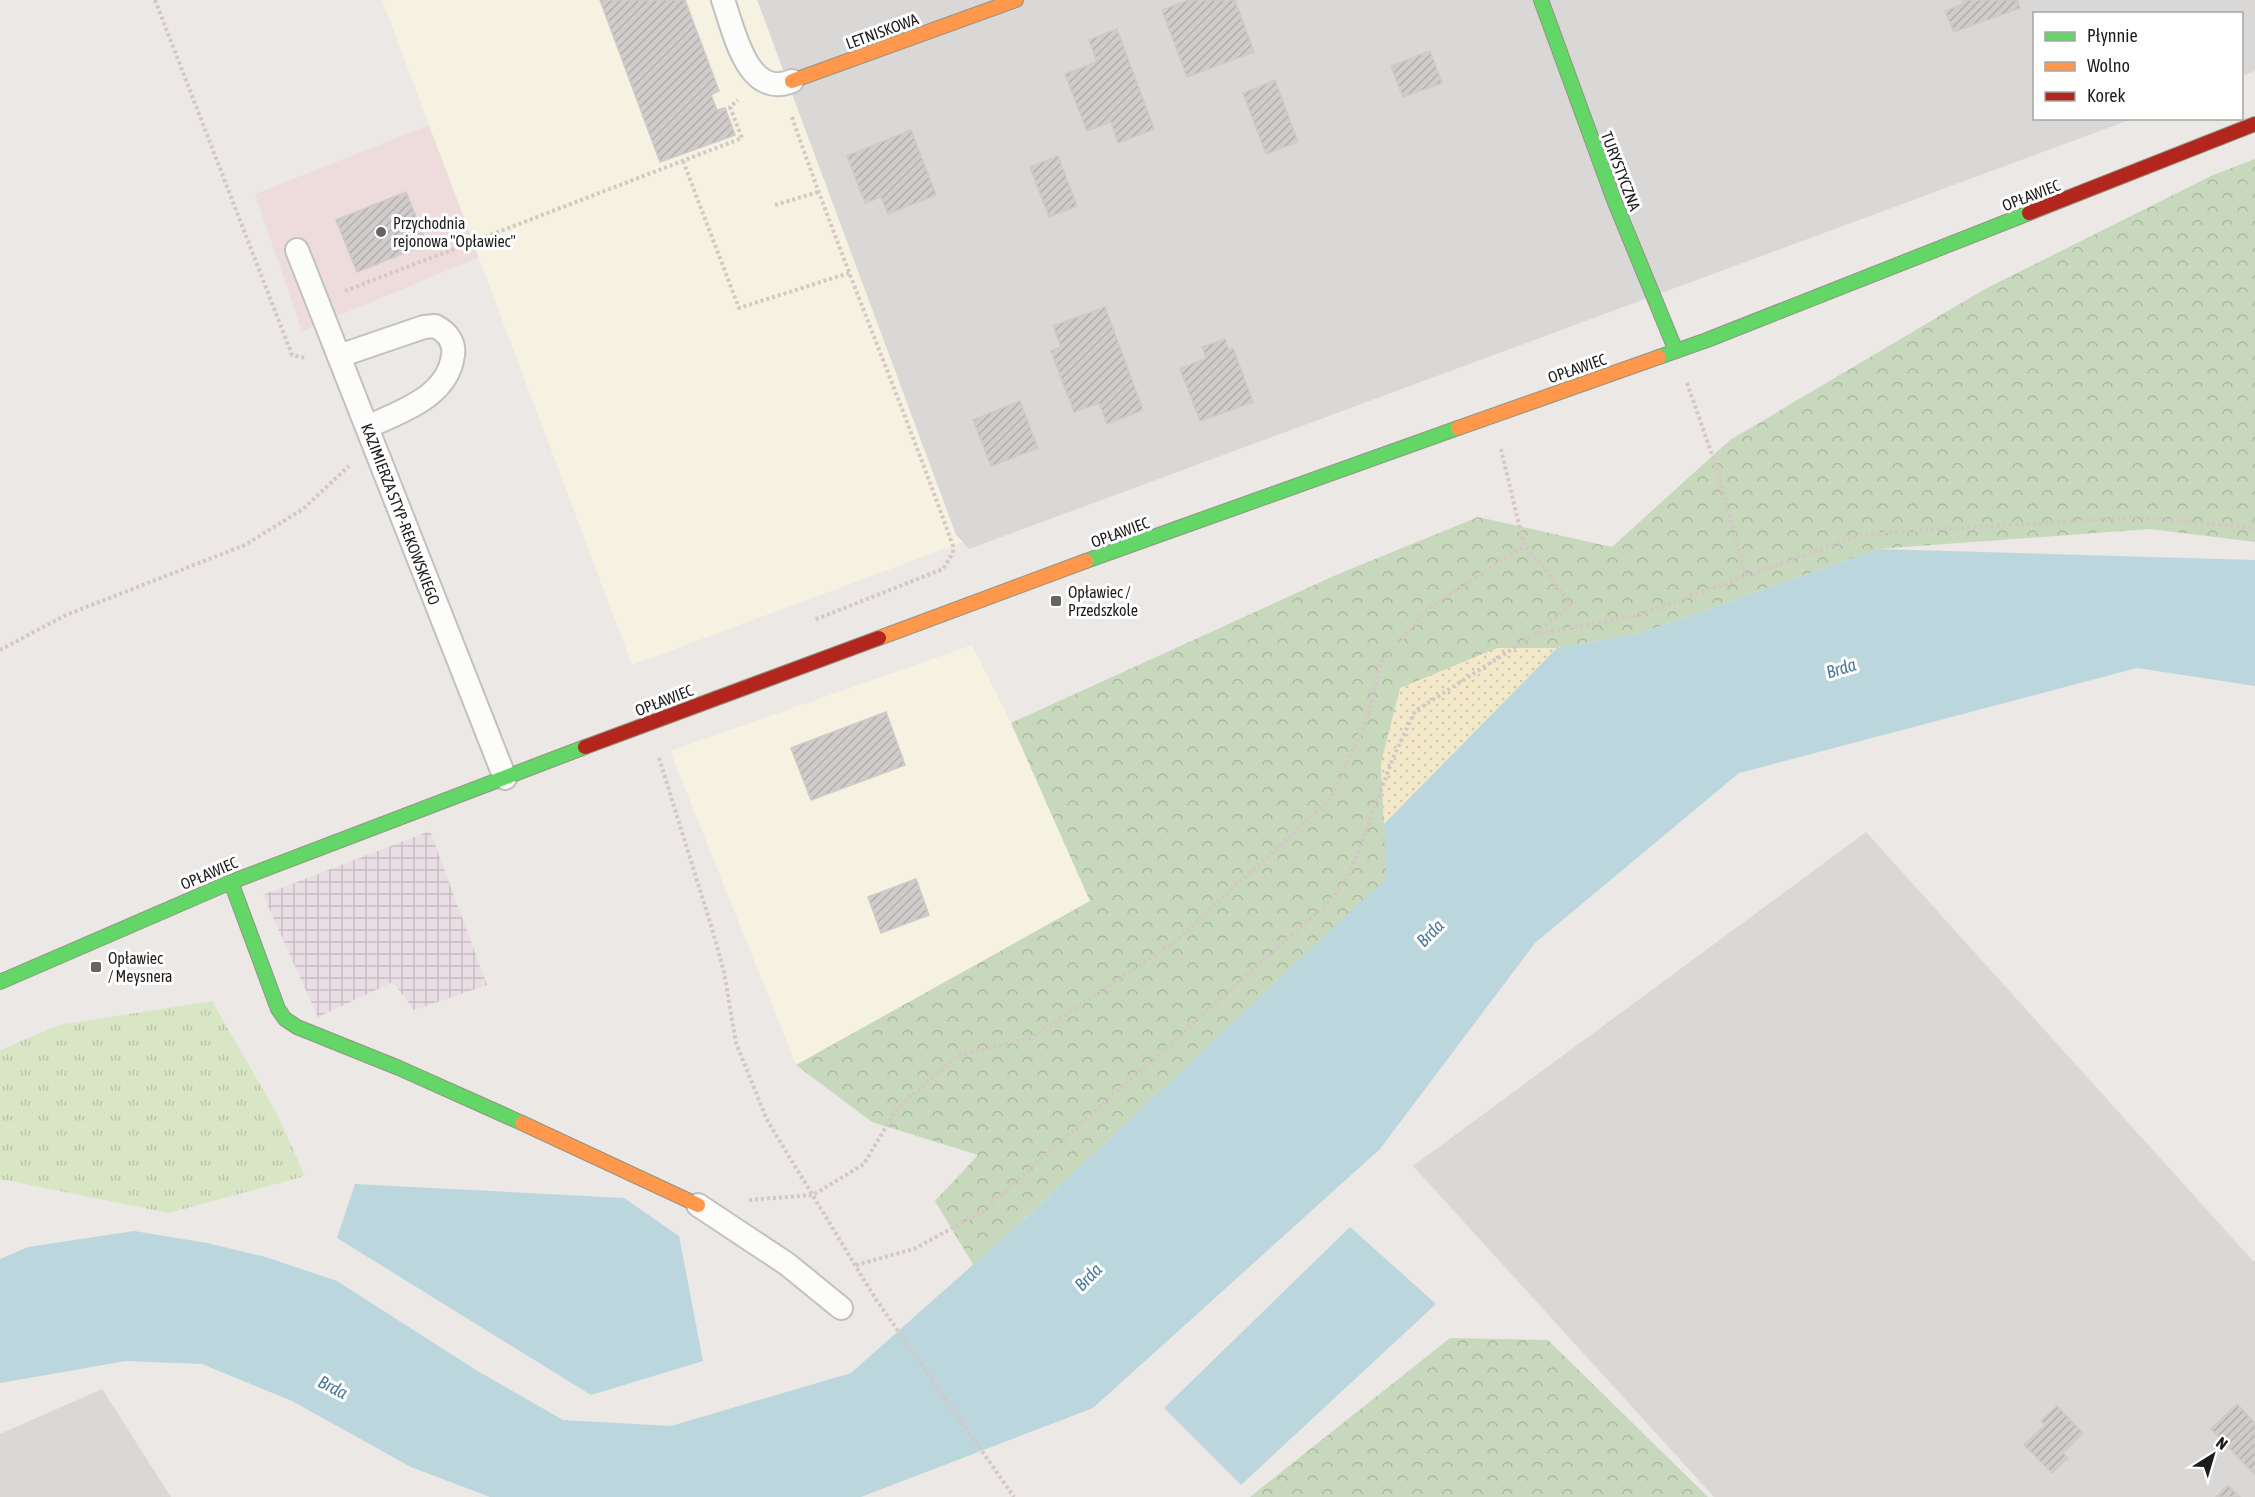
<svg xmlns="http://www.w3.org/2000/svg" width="2255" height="1497" font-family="'Asap Condensed',sans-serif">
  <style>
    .residential { fill: #dad8d7 }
    .commercial { fill: #eddcdb }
    .industrial { fill: url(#industrial-grid) }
    .education { fill: #f5f2e1 }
    .grass { fill: url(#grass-tufts) }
    .forest { fill: url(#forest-crowns) }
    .sand { fill: url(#sand-dots) }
    .water { fill: #bbd7dd }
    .building { fill: url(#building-hatch); stroke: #cecac7; stroke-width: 1.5 }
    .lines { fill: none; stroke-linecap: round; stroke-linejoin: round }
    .lane-casing { stroke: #c2c1c0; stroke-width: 26 }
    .fast-casing { stroke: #93937f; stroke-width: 16 }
    .slow-casing { stroke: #93937f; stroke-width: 16 }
    .jam-casing { stroke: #93937f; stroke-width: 16 }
    .path { stroke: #d4c7c6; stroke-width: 4; stroke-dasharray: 3 3; stroke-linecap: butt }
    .lane { stroke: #fcfcfb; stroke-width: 22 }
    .fast { stroke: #63d668; stroke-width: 14 }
    .slow { stroke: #ff974d; stroke-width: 14 }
    .jam { stroke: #b3261e; stroke-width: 14 }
    .poi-dot { fill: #656463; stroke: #fff; stroke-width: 2 }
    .labels { text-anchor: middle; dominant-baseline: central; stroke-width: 6; stroke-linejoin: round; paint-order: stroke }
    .street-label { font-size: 16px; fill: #1d1d1d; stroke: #fff }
    .poi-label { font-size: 16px; fill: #1d1d1d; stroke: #fff; text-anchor: start }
    .water-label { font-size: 18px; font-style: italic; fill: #4c7a9f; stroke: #fff }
  </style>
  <defs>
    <pattern id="industrial-grid" width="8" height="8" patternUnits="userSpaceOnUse" patternTransform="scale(1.5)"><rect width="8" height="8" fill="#e8dee4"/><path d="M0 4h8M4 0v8" fill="none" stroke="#c7bec3"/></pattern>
    <pattern id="grass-tufts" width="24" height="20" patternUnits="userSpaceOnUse" patternTransform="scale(1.5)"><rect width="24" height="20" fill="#d9e6c6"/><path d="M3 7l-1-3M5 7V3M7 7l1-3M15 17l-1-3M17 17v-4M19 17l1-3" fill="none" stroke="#bac5aa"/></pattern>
    <pattern id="forest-crowns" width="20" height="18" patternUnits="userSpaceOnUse" patternTransform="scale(1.5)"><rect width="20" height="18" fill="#c8d8bc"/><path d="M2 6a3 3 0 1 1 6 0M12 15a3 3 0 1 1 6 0" fill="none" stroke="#abb9a1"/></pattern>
    <pattern id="sand-dots" width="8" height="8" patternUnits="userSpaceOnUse" patternTransform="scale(1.5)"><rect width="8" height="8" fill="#f3e8ca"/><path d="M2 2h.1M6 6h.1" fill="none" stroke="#d0c7ad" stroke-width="1.8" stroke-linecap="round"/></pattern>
    <pattern id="building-hatch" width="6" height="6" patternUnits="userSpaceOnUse" patternTransform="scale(1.5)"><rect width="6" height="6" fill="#d0cccb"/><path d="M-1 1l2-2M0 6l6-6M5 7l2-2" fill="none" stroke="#b2afae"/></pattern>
  </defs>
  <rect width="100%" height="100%" fill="#ebe8e5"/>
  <path class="residential" d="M757 0H2255V71L2242 76V14H2034V118L2132 119 969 549 956 535Z
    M1866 832 2253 1261 2255 1260V1497H1714L1413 1166Z
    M102 1389 171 1497H0V1434Z"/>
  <path class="commercial" d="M429 125 479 257 302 331 255 194Z"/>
  <path class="industrial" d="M430 831 487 985 414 1010 393 982 318 1017 263 895Z"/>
  <path class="education" d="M382 0H757L956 535 963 542 632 665Z
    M972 645 1011 723 1090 901 796 1065 670 751Z"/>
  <path class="grass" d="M212 1001 277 1114 305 1176 169 1213 0 1179V1050L59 1025Z"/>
  <path class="forest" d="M2255 159V542L2150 529 1878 549 1641 633 1557 648H1497L1381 763 1387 878 974 1266 935 1201 978 1155 872 1122 796 1065 1090 901 1011 723 1336 575 1478 517 1612 547 1730 440 1985 289 2213 175Z
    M1450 1338 1548 1340 1708 1497H1250Z"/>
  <path class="sand" d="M1497 648H1557L1384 824 1381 763 1400 688Z"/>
  <path class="water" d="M1878 549 2255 560V686L2137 668 1739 773 1535 943 1380 1149 1093 1408 861 1497H490L411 1467 292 1401 202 1364 126 1361 0 1383V1259L28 1247 134 1231 207 1243 266 1257 337 1281 476 1370 563 1420 671 1426 851 1373 1020 1223 1386 878 1384 824 1557 648 1641 633Z
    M355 1184 624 1198 679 1236 703 1361 591 1395 337 1238Z
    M1350 1227 1436 1304 1241 1485 1164 1408Z"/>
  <path class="building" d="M600 0H685L719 91 711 95 717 110 725 108 735 135 660 162Z
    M1189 0H1235L1254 52 1187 77 1162 10Z
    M1962 0H2017L2020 8 1954 32 1945 11 1963 4Z
    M1117 29 1154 129 1118 143 1111 122 1087 131 1065 74 1097 62 1089 40Z
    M1430 51 1442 83 1403 97 1391 66Z
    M1275 80 1298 142 1266 154 1243 93Z
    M911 130 936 195 888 214 881 197 865 203 847 156Z
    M1058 156 1077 206 1049 217 1030 167Z
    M406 192 427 244 357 272 336 220Z
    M1105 307 1143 410 1107 424 1099 403 1074 412 1051 351 1061 347 1053 326Z
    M1225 339 1229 350 1233 348 1253 402 1200 421 1180 369 1206 358 1202 347Z
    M1020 401 1038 448 991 466 973 420Z
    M886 712 905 765 811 800 791 748Z
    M916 879 929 915 881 933 868 897Z
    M2237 1404 2255 1423V1475L2211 1429Z
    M2057 1406 2083 1433 2063 1453 2068 1458 2052 1473 2024 1445 2045 1425 2041 1421Z
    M2228 1485 2240 1497H2216Z"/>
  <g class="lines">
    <g class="lane-casing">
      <path id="lane" d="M723 0C734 30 747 100 792 81
        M297 250 505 778
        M339 356 424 327 435 326C447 332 455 342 453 355 448 397 400 412 367 427
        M698 1205 787 1264 841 1308"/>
    </g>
    <g class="fast-casing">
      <path id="fast" d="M1541 0 1614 200 1676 351
        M1659 357 1707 340 2029 213
        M1086 561 1458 428
        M231 882 278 1009 285 1019 297 1027 399 1068 522 1123
        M0 982 231 882 585 747"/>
    </g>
    <g class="slow-casing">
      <path id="slow" d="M792 81 1016 0
        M1458 428 1659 357
        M879 638 1086 561
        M522 1123 698 1205"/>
    </g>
    <g class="jam-casing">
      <path id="jam" d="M2029 213 2255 124
        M585 747 879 638"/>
    </g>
    <path class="path" d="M155 0 292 355 306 358
      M792 117C842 262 902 402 953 546V553L943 569 814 620
      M683 161 739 308 849 273
      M775 205 818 192
      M345 291 742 138 730 107 738 100
      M1687 383 1717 469 1746 576
      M1501 449 1524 546 1543 566 1570 605 1534 635
      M0 650 66 615 245 545 303 509 349 466
      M659 758 713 932 724 972 736 1043 767 1120 875 1298 1014 1497
      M749 1200 813 1195 864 1164 897 1108 958 1055 1031 1038 1173 943 1330 799 1369 714 1380 663 1431 606 1524 546
      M856 1265 914 1249 983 1211 1330 901 1349 876 1393 758 1415 711 1534 635 1638 615 1863 534 2138 517 2255 528"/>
    <use href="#lane" class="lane"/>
    <use href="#fast" class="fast"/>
    <use href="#slow" class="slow"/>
    <use href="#jam" class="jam"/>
  </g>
  <g class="poi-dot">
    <circle cx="381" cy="232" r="6"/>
    <rect x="1050" y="595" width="12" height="12" rx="3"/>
    <rect x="90" y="961" width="12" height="12" rx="3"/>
  </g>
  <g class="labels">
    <g class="street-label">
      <text transform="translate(882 31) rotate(-20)">LETNISKOWA</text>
      <text transform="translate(1621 171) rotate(69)">TURYSTYCZNA</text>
      <text transform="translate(2031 195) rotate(-21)">OPŁAWIEC</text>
      <text transform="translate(1577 368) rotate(-19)">OPŁAWIEC</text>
      <text transform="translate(401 514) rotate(69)">KAZIMIERZA STYP-REKOWSKIEGO</text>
      <text transform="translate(1120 532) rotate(-20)">OPŁAWIEC</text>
      <text transform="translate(664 700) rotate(-21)">OPŁAWIEC</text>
      <text transform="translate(209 873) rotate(-23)">OPŁAWIEC</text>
    </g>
    <g class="poi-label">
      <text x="393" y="223">Przychodnia<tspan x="393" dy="18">rejonowa "Opławiec"</tspan></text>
      <text x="1068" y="592">Opławiec /<tspan x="1068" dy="18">Przedszkole</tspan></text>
      <text x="108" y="958">Opławiec<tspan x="108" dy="18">/ Meysnera</tspan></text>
    </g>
    <g class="water-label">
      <text transform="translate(1841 668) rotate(-17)">Brda</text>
      <text transform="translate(1430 933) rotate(-45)">Brda</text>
      <text transform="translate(1088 1277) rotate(-45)">Brda</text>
      <text transform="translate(333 1387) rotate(27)">Brda</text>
    </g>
  </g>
  <rect x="2033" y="12" width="210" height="108" fill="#ffffff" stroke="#a5a5a5" stroke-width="1.5"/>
  <rect x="2045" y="32" width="30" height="9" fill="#63d668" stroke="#a5a5a5" stroke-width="1.5"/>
  <text x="2087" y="42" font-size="18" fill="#1d1d1d">Płynnie</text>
  <rect x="2045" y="62" width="30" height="9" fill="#ff974d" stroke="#a5a5a5" stroke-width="1.5"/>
  <text x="2087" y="72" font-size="18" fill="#1d1d1d">Wolno</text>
  <rect x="2045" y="92" width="30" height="9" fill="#b3261e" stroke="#a5a5a5" stroke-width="1.5"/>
  <text x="2087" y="102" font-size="18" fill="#1d1d1d">Korek</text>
  <g transform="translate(2213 1455) rotate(37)" stroke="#ffffff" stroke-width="4.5" paint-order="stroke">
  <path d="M0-4.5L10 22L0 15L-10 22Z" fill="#1d1d1d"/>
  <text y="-9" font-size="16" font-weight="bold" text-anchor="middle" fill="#1d1d1d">N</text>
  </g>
</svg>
